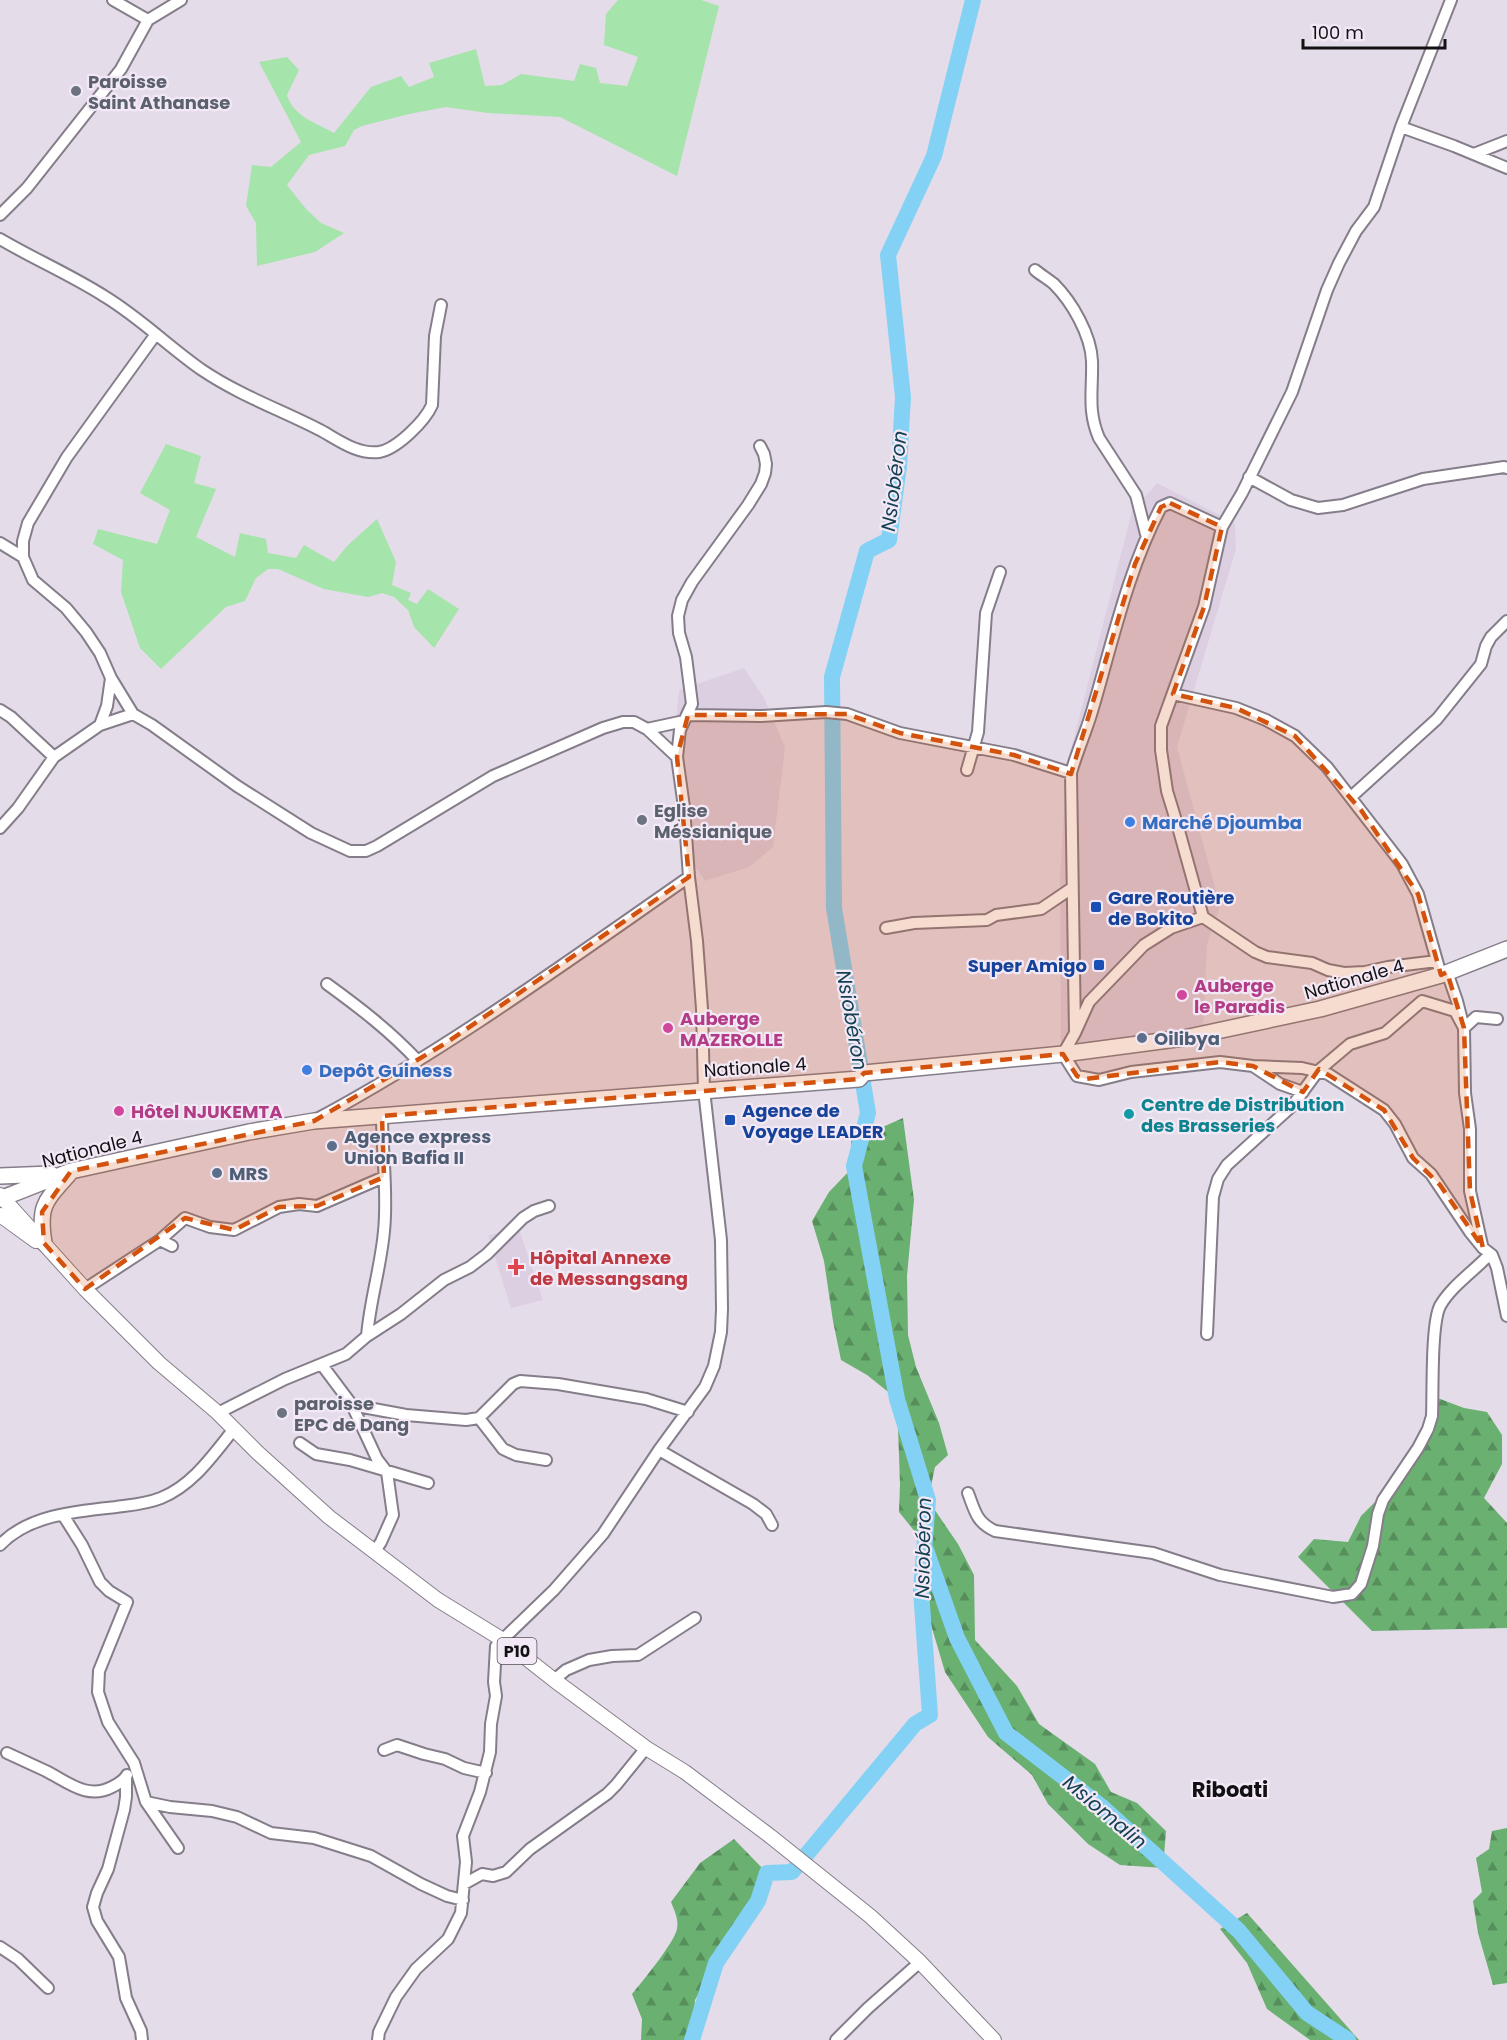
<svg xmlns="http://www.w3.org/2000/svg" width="1507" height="2040" font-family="Poppins,sans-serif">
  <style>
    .built { fill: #ddcfe2 }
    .grass { fill: #a5e4aa }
    .forest { fill: url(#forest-firs) }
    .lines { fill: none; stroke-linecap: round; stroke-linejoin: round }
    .river { stroke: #83d2f5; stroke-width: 16 }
    .minor-casing { stroke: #857d89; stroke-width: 14 }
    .major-casing { stroke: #857d89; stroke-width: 16 }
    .highway-casing { stroke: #857d89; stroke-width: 18 }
    .minor { stroke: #fff; stroke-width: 10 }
    .major { stroke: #fff; stroke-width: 14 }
    .highway { stroke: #fff; stroke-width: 15 }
    .marked { fill: #d3520d; fill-opacity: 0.2; stroke: #d3520d; stroke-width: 4.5; stroke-dasharray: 12 8; stroke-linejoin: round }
    .worship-dot { fill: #6b7280; stroke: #f3e9f6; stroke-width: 2 }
    .shop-dot { fill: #3f7fe0; stroke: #f3e9f6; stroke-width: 2 }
    .transit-dot { fill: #1a4fb4; stroke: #f3e9f6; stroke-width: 2 }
    .hotel-dot { fill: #d1479c; stroke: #f3e9f6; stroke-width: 2 }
    .service-dot { fill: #5c6f8a; stroke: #f3e9f6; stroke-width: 2 }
    .culture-dot { fill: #0f9aa8; stroke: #f3e9f6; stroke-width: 2 }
    .health-dot { fill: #e0444e; stroke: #f3e9f6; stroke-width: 2 }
    .labels { text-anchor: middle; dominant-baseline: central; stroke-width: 4.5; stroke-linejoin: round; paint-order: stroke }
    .shield { fill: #f3e9f6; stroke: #565158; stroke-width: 1.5 }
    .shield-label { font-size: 16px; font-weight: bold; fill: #131014 }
    .worship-label { font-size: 18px; font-weight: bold; fill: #5b616d; stroke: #f3e9f6; text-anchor: start }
    .shop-label { font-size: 18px; font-weight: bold; fill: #366cbe; stroke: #f3e9f6; text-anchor: start }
    .transit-label { font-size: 18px; font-weight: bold; fill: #164399; stroke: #f3e9f6; text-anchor: start }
    .street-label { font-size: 18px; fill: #131014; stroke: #f3e9f6 }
    .hotel-label { font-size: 18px; font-weight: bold; fill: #b23c85; stroke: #f3e9f6; text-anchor: start }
    .service-label { font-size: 18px; font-weight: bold; fill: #4e5e75; stroke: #f3e9f6; text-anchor: start }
    .culture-label { font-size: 18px; font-weight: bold; fill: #0d838f; stroke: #f3e9f6; text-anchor: start }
    .health-label { font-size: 18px; font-weight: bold; fill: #be3a42; stroke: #f3e9f6; text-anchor: start }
    .water-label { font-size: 20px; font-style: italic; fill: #134153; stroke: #f3e9f6 }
    .quarter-label { font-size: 21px; font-weight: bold; fill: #131014; stroke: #f3e9f6 }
  </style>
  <defs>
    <pattern id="forest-firs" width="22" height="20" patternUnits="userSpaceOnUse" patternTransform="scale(1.5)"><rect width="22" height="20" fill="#6ab071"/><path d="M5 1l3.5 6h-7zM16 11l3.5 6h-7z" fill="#568e5c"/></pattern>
  </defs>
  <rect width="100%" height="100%" fill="#e5dce9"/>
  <path class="built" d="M1157 483 1235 523 1236 549 1177 747 1220 906 1207 944 1203 1032 1061 1051 1060 878 1067 765 1132 511Z
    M744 668 764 698 785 747 773 847 749 867 705 881 693 863 675 733 679 690Z
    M519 1229 543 1300 511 1308 488 1235Z"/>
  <path class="grass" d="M618 0H701L719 6 677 176 560 117 488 113 446 107 409 114 362 126 354 130 345 146 309 155 287 185 306 209 321 223 344 233 315 252 257 266 256 223 246 206 252 165 271 167 301 142 259 62 287 57 299 70 287 95C293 116 316 123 334 133L371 87 401 76 409 87 434 77 429 63 476 49 485 86 502 85 521 74 574 81 580 64 596 68 600 83 627 86 638 57 604 45 606 14Z
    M166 444 201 456 194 483 216 489 196 537 235 557 240 533 266 539 268 553 296 558 304 545 334 562 347 546 377 519 396 562 392 585 411 593 408 600 417 604 428 589 459 609 434 648 414 627 408 610 394 597 382 593 368 597 324 589 278 569H268L256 578 245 601 226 607 161 669 140 648 121 592 123 560 93 544 98 529 157 544 170 510 140 493Z"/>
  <path class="forest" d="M903 1118 914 1200 907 1276 908 1335 916 1367 939 1423 948 1455 935 1467 928 1500 958 1544 974 1575 975 1640 1017 1686 1039 1724 1095 1764 1111 1792 1137 1803 1166 1831 1163 1868 1120 1865 1088 1844 1048 1804 1032 1775 988 1737 945 1672 921 1591 924 1543 899 1512 900 1484 897 1399 867 1375 841 1360 833 1321 824 1261 812 1221 829 1192 854 1166 851 1141Z
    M1427 1394 1464 1408 1487 1412 1502 1435V1464L1484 1498 1507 1523V1628L1372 1631 1298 1557 1314 1539 1348 1542 1361 1516 1402 1475 1425 1421Z
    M1507 1828V1983L1493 1985 1478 1933 1473 1901 1482 1892 1476 1858 1489 1849 1492 1831Z
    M734 1839 767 1873 758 1901 716 1963 695 2000 692 2040H641L642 2019 632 1994C642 1982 674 1943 677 1929 679 1919 674 1910 671 1902L700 1863Z
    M1247 1913 1359 2040H1310L1267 2009 1247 1963 1220 1929Z"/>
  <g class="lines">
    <path class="river" d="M926 1550 957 1638 1006 1733 1101 1806 1239 1931 1307 2013 1348 2040
      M692 2040 716 1963 758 1901 767 1873 792 1872 915 1724 930 1715 921 1591 928 1500 897 1399 854 1166 868 1113 834 908 832 677 867 551 889 540 899 466 903 397 888 255 934 156 973 0"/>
    <g class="minor-casing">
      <path id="minor" d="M113 0 148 20
        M1401 127 1454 146 1507 168
        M1474 154 1507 141
        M0 215 27 188 121 69 148 20 181 0
        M0 239C34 259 71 275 104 296 139 317 169 347 202 370 239 395 281 410 320 430 337 439 357 455 379 452 397 449 425 421 432 405L435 336 441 305
        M1035 270C1041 275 1048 279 1054 284 1072 302 1091 335 1092 361 1093 390 1087 410 1099 438L1136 495 1146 534
        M1249 477 1291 500 1318 508 1343 505 1423 479 1504 467 1507 468
        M0 543 23 557
        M111 678 133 714 152 725 237 786 311 833 350 851H366L377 846 493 776 603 728 623 722H634L647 729 677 757
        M1173 694 1236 708 1266 720 1295 736 1327 767 1402 864 1418 894 1437 961
        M0 710 11 717 54 757
        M688 715 761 716 826 712 847 714 900 733 1014 755 1071 773
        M100 725 133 714
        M647 729 684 721
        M967 770 978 732 986 613 1000 572
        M1351 797 1437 719 1481 664 1486 646 1491 637 1507 621
        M0 828 18 808 54 757 100 725 107 706 111 678 100 653 86 632 66 608 33 580 23 557V541L28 523 67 457 156 334
        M1203 917 1171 928 1144 945 1089 1002 1075 1033 1071 773C1077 751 1087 730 1093 708 1113 640 1128 570 1161 507L1170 503 1222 527
        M886 928 914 923 987 920 996 915 1041 909 1072 888
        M1447 972 1457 1001 1464 1028 1465 1093 1470 1129V1191L1482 1245
        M1441 975 1437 961 1388 967 1365 972 1344 973 1328 970 1312 963 1267 957 1255 952 1203 917 1178 827 1167 791 1161 750V726L1204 607 1222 527 1242 493 1292 392 1327 290 1339 263 1356 231 1374 207 1401 127 1451 0
        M327 984C360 1008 390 1031 418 1061
        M1075 1033 1063 1054 1077 1076 1099 1080 1131 1072 1220 1062 1253 1066 1302 1068 1328 1074 1384 1110 1395 1124 1413 1158 1431 1174 1470 1232 1483 1248 1492 1255 1497 1268 1507 1316
        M1253 1066 1280 1084 1303 1092
        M319 1118C449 1048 568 961 689 877L684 807 677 757 680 730 692 704 686 657 679 633 678 616 682 600 692 582 748 505 761 484 765 473 766 464 764 454 760 446
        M160 1240 185 1218 210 1227 234 1230 279 1207 299 1204 317 1206 384 1177
        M85 1289 160 1240 172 1246
        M1207 1334 1213 1197 1218 1179 1227 1165 1293 1105 1318 1071 1350 1044 1385 1033 1422 1001 1455 1011 1464 1028 1476 1017 1497 1019
        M367 1336C370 1300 381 1266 384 1231 388 1193 382 1154 382 1116
        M322 1365 352 1405 377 1459 387 1472 393 1515 381 1542 375 1551
        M352 1405 406 1415 466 1420 479 1418 513 1384 520 1381 558 1384 646 1399 688 1412
        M218 1413 285 1379 346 1354 367 1336 401 1314 444 1280 470 1267 487 1254 523 1218 534 1211 549 1206
        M479 1418 503 1449 516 1455 546 1460
        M300 1443 316 1454 350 1460 428 1483
        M659 1450 753 1504 766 1514 772 1525
        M968 1493C975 1511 976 1522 995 1531L1153 1553 1220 1575 1333 1597 1352 1594 1361 1584 1373 1546 1378 1514 1383 1500 1418 1448 1428 1429 1432 1416C1433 1392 1431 1324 1440 1306 1450 1288 1471 1273 1485 1259L1492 1255
        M63 1515 82 1545 100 1582 109 1591 127 1602 99 1671 98 1692 108 1722 134 1763 146 1802 178 1848
        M0 1545C28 1515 77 1511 116 1507 131 1505 146 1504 161 1498 193 1485 213 1455 234 1429
        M554 1680 566 1670 589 1660 612 1656 638 1655 695 1618
        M384 1750 397 1745 424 1754 445 1759 464 1768 486 1773
        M7 1753C20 1759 33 1765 46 1771 68 1782 87 1800 112 1787 118 1784 124 1781 127 1775
        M126 1779V1797L124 1810 108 1869 97 1893 93 1907 97 1921 119 1957 126 1998 141 2031 142 2040
        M146 1802 170 1807 212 1811 237 1817 271 1833 314 1838 371 1856 421 1884 447 1896 463 1900
        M464 1884 482 1874 493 1876 506 1872 530 1849 607 1794 616 1785 646 1748
        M0 1947 18 1959 48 1988
        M378 2040 379 2032 396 1997 416 1969 448 1939 461 1913 466 1862 463 1836 480 1792 490 1752 491 1724 496 1696 494 1682 496 1646 554 1590 603 1534 659 1450 705 1387 714 1366 721 1332 722 1309 721 1240 704 1090 702 1009 697 941 689 877
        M836 2040 868 2008 920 1962"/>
    </g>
    <g class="major-casing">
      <path id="major" d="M0 1195 85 1289 159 1363 218 1413 258 1453 329 1517 438 1600 503 1640 554 1680 646 1748 685 1772 770 1836 870 1916 920 1962 994 2040
        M0 1215 36 1241"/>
    </g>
    <g class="highway-casing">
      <path id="highway" d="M0 1176 51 1174
        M0 1199 71 1171 249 1132 314 1121 859 1079 864 1073 1063 1054 1184 1038 1320 1009 1441 975 1507 949
        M44 1243C38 1206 45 1201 69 1174"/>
    </g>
    <use href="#minor" class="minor"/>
    <use href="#major" class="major"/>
    <use href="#highway" class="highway"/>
  </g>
  <path class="marked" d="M1170 503 1222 527 1204 607 1173 694 1236 708 1295 736 1361 810 1418 894 1441 975 1447 972 1464 1028 1470 1191 1483 1248 1440 1185 1413 1158 1384 1110 1319 1069 1303 1092 1253 1066 1220 1062 1086 1079 1077 1076 1063 1054 864 1073 859 1079 382 1116 384 1177 317 1206 279 1207 234 1230 185 1218 85 1289 44 1243 42 1212 71 1171 314 1121 446 1043 689 877 677 757 688 715 847 714 900 733 1014 755 1071 774 1135 564 1161 507Z"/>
  <g class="worship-dot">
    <circle cx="76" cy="91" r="6"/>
    <circle cx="642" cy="820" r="6"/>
    <circle cx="282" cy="1413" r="6"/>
  </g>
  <g class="shop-dot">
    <circle cx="1130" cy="822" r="6"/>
    <circle cx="307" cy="1070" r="6"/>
  </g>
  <g class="transit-dot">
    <rect x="1090" y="901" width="12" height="12" rx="3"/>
    <rect x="1093" y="959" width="12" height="12" rx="3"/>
    <rect x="724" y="1114" width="12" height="12" rx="3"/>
  </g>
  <g class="hotel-dot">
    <circle cx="1182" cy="995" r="6"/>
    <circle cx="668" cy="1028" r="6"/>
    <circle cx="119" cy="1111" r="6"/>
  </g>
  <g class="service-dot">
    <circle cx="1142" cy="1038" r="6"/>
    <circle cx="332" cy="1146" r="6"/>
    <circle cx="217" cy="1173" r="6"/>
  </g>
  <circle class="culture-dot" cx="1129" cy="1114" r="6"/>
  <path class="health-dot" d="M513 1258h6v6h6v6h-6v6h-6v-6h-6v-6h6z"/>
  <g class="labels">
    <rect class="shield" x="497.5" y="1638" width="39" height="26" rx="4.5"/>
    <g class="shield-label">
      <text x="517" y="1651">P10</text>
    </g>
    <g class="worship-label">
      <text x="88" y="81">Paroisse<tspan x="88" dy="21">Saint Athanase</tspan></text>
      <text x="654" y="810">Eglise<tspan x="654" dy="21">Méssianique</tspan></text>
      <text x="294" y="1403">paroisse<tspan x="294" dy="21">EPC de Dang</tspan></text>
    </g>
    <g class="shop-label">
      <text x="1142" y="822">Marché Djoumba</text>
      <text x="319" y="1070">Depôt Guiness</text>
    </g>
    <g class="transit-label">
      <text x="1108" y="897">Gare Routière<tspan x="1108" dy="21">de Bokito</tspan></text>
      <text x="1087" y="965" text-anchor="end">Super Amigo</text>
      <text x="742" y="1110">Agence de<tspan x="742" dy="21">Voyage LEADER</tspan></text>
    </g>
    <g class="street-label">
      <text transform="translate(1354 979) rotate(-16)">Nationale 4</text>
      <text transform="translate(755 1067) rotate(-4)">Nationale 4</text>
      <text transform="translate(92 1149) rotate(-14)">Nationale 4</text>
    </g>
    <g class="hotel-label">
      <text x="1194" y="985">Auberge<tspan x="1194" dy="21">le Paradis</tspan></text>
      <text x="680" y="1018">Auberge<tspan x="680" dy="21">MAZEROLLE</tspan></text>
      <text x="131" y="1111">Hôtel NJUKEMTA</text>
    </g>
    <g class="service-label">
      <text x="1154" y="1038">Oilibya</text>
      <text x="344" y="1136">Agence express<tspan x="344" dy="21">Union Bafia II</tspan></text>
      <text x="229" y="1173">MRS</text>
    </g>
    <g class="culture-label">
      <text x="1141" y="1104">Centre de Distribution<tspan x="1141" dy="21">des Brasseries</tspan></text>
    </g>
    <g class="health-label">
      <text x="530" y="1257">Hôpital Annexe<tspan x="530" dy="21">de Messangsang</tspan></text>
    </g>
    <g class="water-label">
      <text transform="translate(894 481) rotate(-83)">Nsiobéron</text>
      <text transform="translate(852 1020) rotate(80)">Nsiobéron</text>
      <text transform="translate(923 1548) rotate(-89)">Nsiobéron</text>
      <text transform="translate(1105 1812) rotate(40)">Msiomalin</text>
    </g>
    <g class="quarter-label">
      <text x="1230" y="1789">Riboati</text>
    </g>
  </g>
  <path d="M1303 39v9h142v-9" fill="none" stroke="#131014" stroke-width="3"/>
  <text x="1312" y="39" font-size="18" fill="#131014" stroke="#f3e9f6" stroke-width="4.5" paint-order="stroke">100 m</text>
</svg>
